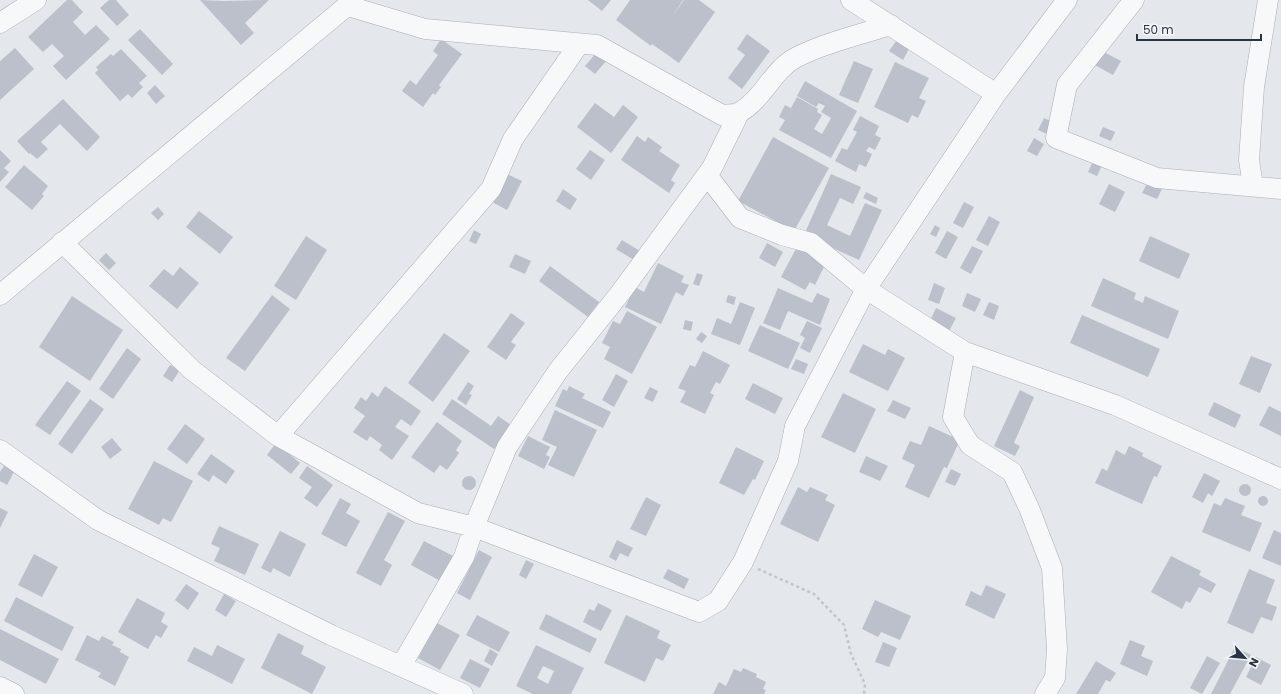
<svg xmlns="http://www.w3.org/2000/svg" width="1281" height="694" font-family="Poppins,sans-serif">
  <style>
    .building { fill: #bbc0ca; fill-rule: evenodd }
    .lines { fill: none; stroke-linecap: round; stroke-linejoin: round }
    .minor-casing { stroke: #a9aeb7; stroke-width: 21 }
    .path { stroke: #c2c5cb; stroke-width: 2.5; stroke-dasharray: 3 3; stroke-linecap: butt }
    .minor { stroke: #f7f8fa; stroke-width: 20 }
  </style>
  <rect width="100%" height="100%" fill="#e4e7ec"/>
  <path class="building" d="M67 0H72L83 12 73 22 85 35 96 25 110 39 66 80 53 66 64 56 52 44 43 52 28 37Z
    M109 0H116L129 15 117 26 100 8Z
    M200 0 224 1 269 0 245 23 254 33 241 45Z
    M588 0H611L602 11Z
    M630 0H683L672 17 684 0H699L715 12 679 63 652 44 651 46 616 20Z
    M140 29 173 64 162 75 128 40Z
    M747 34 770 51 742 89 728 78 745 55 737 49Z
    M441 39 462 54 439 85 441 87 435 95 433 93 423 107 402 91 410 80 416 85 438 55 433 51Z
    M897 40 910 47 903 60 889 51Z
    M15 48 34 69 0 100V61Z
    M121 49 147 76 139 83 143 87 132 98 128 94 120 101 95 73 98 70 96 67 111 54 113 56Z
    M1098 49 1121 61 1113 75 1091 63Z
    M597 52 607 60 595 74 585 66Z
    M854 61 873 69 858 103 839 95Z
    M895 62 929 78 919 98 926 101 918 118 912 115 908 123 874 107Z
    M805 81 857 111 831 158 779 130 785 120 779 117 785 105 791 108 797 97 818 109 817 112 822 115 814 129 822 134 831 118 821 112 825 106 819 103 816 107 797 96Z
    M155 85 165 96 156 104 147 93Z
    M63 99 100 137 87 151 60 124 41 142 48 149 37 159 30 153 29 154 17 141Z
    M595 103 614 117 623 105 638 117 611 153 577 127Z
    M860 116 879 126 875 135 881 138 875 150 869 147 866 151 872 154 866 167 859 164 856 172 835 161 842 148 847 150 857 132 853 130Z
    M1044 118 1053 122 1047 134 1038 130Z
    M1103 127 1115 132 1111 141 1099 136Z
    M637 136 645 142 648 137 662 147 659 151 680 165 671 180 675 183 669 193 621 160Z
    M773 137 829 168 794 231 738 201Z
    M1034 138 1044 144 1037 156 1027 151Z
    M0 150 11 161 4 168 9 172 0 182Z
    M590 150 605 160 591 180 576 169Z
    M1093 161 1102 165 1097 176 1088 172Z
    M24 165 48 186 42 194 44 196 32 210 5 187Z
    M507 174 522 181 507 210 492 202Z
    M831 174 861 187 853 204 840 198 827 225 850 236 865 203 882 210 859 260 804 235Z
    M1148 182 1162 189 1157 199 1142 193Z
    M1109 184 1125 192 1115 212 1099 204Z
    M563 189 577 199 570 210 556 201Z
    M866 192 878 198 876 204 863 198Z
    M964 202 974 207 963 228 953 223Z
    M158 207 164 214 158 220 151 213Z
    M199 211 233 237 220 254 186 227Z
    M989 216 1000 222 988 246 976 240Z
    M935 225 940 228 936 237 930 234Z
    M474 230 481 234 476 244 469 241Z
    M947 231 958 237 946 259 935 253Z
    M306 236 327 250 296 300 274 286Z
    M1150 236 1190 254 1179 279 1139 261Z
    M622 240 640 251 634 260 616 249Z
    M767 243 783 252 775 267 759 258Z
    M799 243 825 265 815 285 810 282 805 290 781 277Z
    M972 246 983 251 971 274 960 268Z
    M106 253 116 263 109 270 99 260Z
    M515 254 531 261 525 274 509 267Z
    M658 263 684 276 681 282 689 285 683 296 676 292 661 324 625 307 635 287 644 292Z
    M550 266 599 302 588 317 539 281Z
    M180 267 199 283 177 309 149 286 164 269 173 276Z
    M697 273 703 275 699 286 693 284Z
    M1103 278 1136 293 1134 299 1143 303 1145 296 1179 311 1168 339 1091 306Z
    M934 283 945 288 939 304 928 300Z
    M778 288 812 303 817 293 830 299 820 325 788 311 780 330 763 323Z
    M967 293 981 299 975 312 962 306Z
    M272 295 290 309 245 371 226 358Z
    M728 295 736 297 734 305 726 302Z
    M72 296 123 330 90 381 39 347Z
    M740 302 755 308 740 345 711 334 717 318 731 324Z
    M989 302 999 306 994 320 983 315Z
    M936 308 956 318 948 333 929 323Z
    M627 311 657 327 632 374 604 359 610 347 602 343 613 321 620 324Z
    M511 313 525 323 511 342 516 345 506 360 487 347Z
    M1082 315 1160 349 1148 377 1070 343Z
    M685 320 693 322 691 331 683 329Z
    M807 321 822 328 810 353 800 348 805 338 800 335Z
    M760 325 800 343 788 369 748 351Z
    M701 332 707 336 702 343 696 339Z
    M444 333 470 351 433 402 408 383Z
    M863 344 885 355 888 349 905 358 888 391 849 372Z
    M127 348 141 359 113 399 99 389Z
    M703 351 730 365 720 384 716 382 710 393 714 395 705 414 680 402 686 391 678 388 690 365 695 367Z
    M1251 356 1272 364 1260 393 1239 384Z
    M796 359 808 364 804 374 791 369Z
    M170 365 180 370 172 382 163 376Z
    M616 374 628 381 614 407 602 400Z
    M67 381 81 391 50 435 35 425Z
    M468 382 474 386 469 394 472 395 466 405 457 399Z
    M753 383 783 398 775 414 745 399Z
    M385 386 421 411 411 426 401 419 395 427 409 436 392 460 379 450 382 445 370 436 367 441 353 432 365 416 354 408 361 397 366 401 372 392 378 397Z
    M569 386 585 394 582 398 611 412 603 428 555 406 563 389 567 391Z
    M650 387 658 391 653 402 644 398Z
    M1020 390 1034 397 1014 443 1020 446 1015 456 994 446Z
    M843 393 876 409 855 453 821 437Z
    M90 399 104 409 72 454 58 444Z
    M452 399 491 426 498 416 511 425 494 449 442 414Z
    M893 400 911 408 905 419 887 411Z
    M1214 402 1241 415 1235 428 1208 415Z
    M1269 406 1281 412V436L1259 425Z
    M555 410 597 430 574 477 548 465 557 447 542 440Z
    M437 422 462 441 456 450 459 453 447 470 440 465 434 473 411 457Z
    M185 424 205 439 187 464 167 449Z
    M929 426 960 440 947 468 944 467 929 498 905 487 915 465 902 459 910 441 921 445Z
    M528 436 550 447 546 455 550 457 544 469 518 456Z
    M112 438 122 450 110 459 101 447Z
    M276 443 300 463 291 474 267 455Z
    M1129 446 1143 453 1142 456 1162 466 1157 477 1154 476 1142 504 1095 483 1102 468 1107 471 1116 450 1125 455Z
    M736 447 764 461 755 480 753 479 744 495 719 483Z
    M211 454 235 471 226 484 213 475 209 482 197 474Z
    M866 456 888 466 880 481 859 472Z
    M154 461 193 481 171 522 163 518 159 525 128 509Z
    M4 466 14 472 7 485 0 481V472Z
    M307 466 333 485 317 507 304 498 312 487 299 478Z
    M951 469 961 474 955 486 945 482Z
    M1204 473 1220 481 1212 496 1208 493 1203 503 1192 497Z
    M462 483a7 7 0 1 1 14 0a7 7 0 1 1-14 0Z
    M1239 490a6 6 0 1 1 12 0a6 6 0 1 1-12 0Z
    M798 487 807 492 810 487 828 495 825 500 835 505 818 542 780 524Z
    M1258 501a5 5 0 1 1 10 0a5 5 0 1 1-10 0Z
    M646 497 661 505 646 536 630 529Z
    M340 498 351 504 346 513 360 521 346 547 321 534Z
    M1225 498 1245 506 1241 515 1262 523 1250 552 1202 532 1214 503 1221 506Z
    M0 508 8 512 0 528Z
    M388 512 405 521 384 560 392 565 381 586 356 573Z
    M219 526 259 544 245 575 214 561 220 548 211 544Z
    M1274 530 1281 533V566L1262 558Z
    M280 531 306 544 290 577 273 568 271 573 261 568Z
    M617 540 633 548 628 557 620 553 616 561 609 557Z
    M424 541 457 558 444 583 411 565Z
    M479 550 492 557 470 600 457 593Z
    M34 554 58 567 42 597 18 585Z
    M1171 556 1201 571 1199 575 1216 584 1211 593 1199 587 1190 603 1186 601 1182 609 1151 592Z
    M526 560 534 564 526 579 519 575Z
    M668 569 689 579 684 589 663 578Z
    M1249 569 1275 580 1266 603 1277 607 1272 621 1261 617 1253 634 1227 623Z
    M186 584 199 593 188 610 175 600Z
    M986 585 1006 594 994 619 965 605 971 591 981 596Z
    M224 594 236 601 226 617 215 610Z
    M16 597 74 627 62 651 4 621Z
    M137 598 165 613 161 622 168 626 161 638 156 635 148 649 118 632Z
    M875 600 911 616 900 640 881 632 878 637 862 629Z
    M598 603 612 610 601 631 583 622 589 609 594 611Z
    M546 614 597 639 590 653 539 629Z
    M477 615 510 632 499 652 466 635Z
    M626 615 660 631 657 638 671 645 663 661 656 658 645 682 604 663Z
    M437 623 460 635 440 670 418 658Z
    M0 629 59 659 46 684 0 660Z
    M278 633 304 646 301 654 326 667 312 694 261 668Z
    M87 635 99 641 102 636 114 642 112 645 121 649 120 652 129 657 115 686 98 677 101 673 75 660Z
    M1130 640 1145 646 1141 656 1153 661 1147 676 1120 664Z
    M883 642 897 648 889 667 875 662Z
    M217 645 245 659 232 684 187 661 194 647 212 656Z
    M536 645 584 668 571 694H533L516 686ZM543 666 554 671 548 684 537 678Z
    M1235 647 1251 655 1230 694H1211Z
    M490 649 498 654 492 666 484 661Z
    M1207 656 1220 663 1202 694 1190 688Z
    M1256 657 1271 665 1261 685 1246 677Z
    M470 659 490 669 480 688 460 678Z
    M1096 661 1116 673 1110 682 1106 680 1098 694H1076Z
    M743 668 757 674 756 677 766 682 763 689 766 690 764 694H713L719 682 726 686 734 669 741 672Z"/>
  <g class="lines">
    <g class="minor-casing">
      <path id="minor" d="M851 0 996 94
        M1134 0 1067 85 1056 138 1157 178 1281 189
        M348 6 425 29 597 45 722 115C727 114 736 115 740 112 762 100 773 70 795 58 822 44 861 34 891 25
        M0 23 36 0
        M739 113 712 168 621 292 558 371 507 447 474 527 699 612 718 601 743 562 788 461 795 426 866 289 996 94 1067 0
        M707 175 740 218 782 235 811 243 866 289 965 352 1115 405 1281 479
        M1253 186 1249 160 1254 87 1268 0
        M62 242 192 370 278 436 418 513 474 527 464 557 401 666
        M0 295 354 0
        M965 352 953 417 970 445 1012 472 1029 508 1052 568 1057 649 1055 678 1045 694
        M278 436 491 189 513 139 579 44
        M0 450 98 520 331 635 463 694
        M0 687 14 694"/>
    </g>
    <path class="path" d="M758 569 814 594 844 625 851 654 865 684 864 694"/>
    <use href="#minor" class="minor"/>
  </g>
  <g transform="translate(1245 658) rotate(117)" stroke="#f4f6f9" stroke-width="3" paint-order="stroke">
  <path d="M0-3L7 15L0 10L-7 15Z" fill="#2b3445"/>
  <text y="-6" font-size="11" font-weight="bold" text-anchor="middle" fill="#2b3445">N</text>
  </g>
  <path d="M1137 34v6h124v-6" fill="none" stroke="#2b3445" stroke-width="2"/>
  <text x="1143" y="34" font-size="12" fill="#2b3445" stroke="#f4f6f9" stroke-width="3" paint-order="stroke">50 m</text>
</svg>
